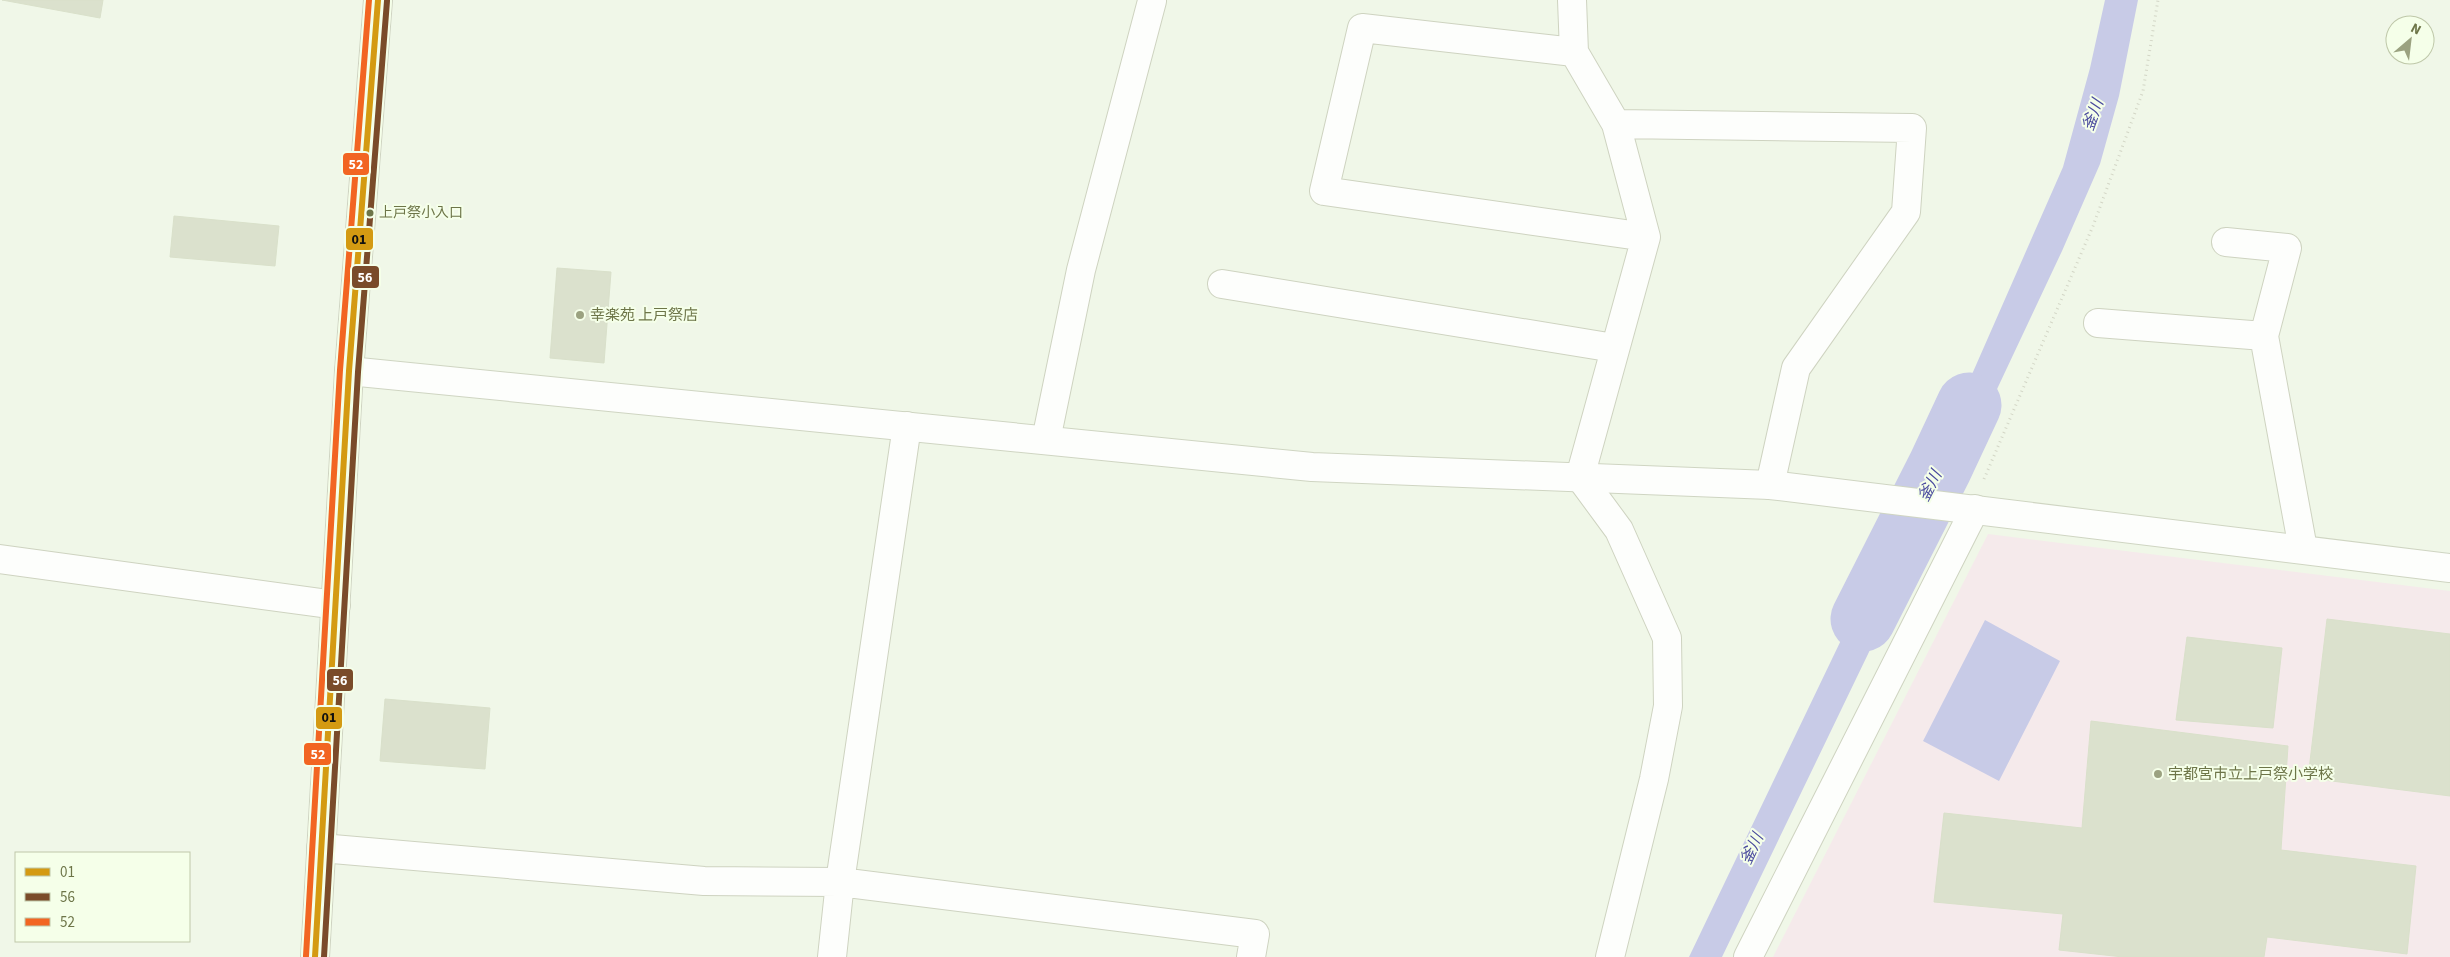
<svg xmlns="http://www.w3.org/2000/svg" width="2450" height="957" font-family="'Source Sans 3','Noto Sans JP',sans-serif">
  <style>
    .education { fill: #f5eaeb }
    .water { fill: #c8cbe7 }
    .lines { fill: none; stroke-linecap: round; stroke-linejoin: round }
    .river { stroke: #c8cbe7; stroke-width: 65 }
    .building { fill: #dbe1cd; stroke: #d9e0ca }
    .street-casing { stroke: #ced3c0; stroke-width: 30 }
    .secondary-casing { stroke: #cfd5c2; stroke-width: 30 }
    .highway-casing { stroke: #ced3c1; stroke-width: 30 }
    .path { stroke: #d3d6c6; stroke-width: 3; stroke-dasharray: 1 4; stroke-linecap: butt }
    .street { stroke: #fdfefc; stroke-width: 28 }
    .secondary { stroke: #fdfefc; stroke-width: 28 }
    .highway { stroke: #eff1e3; stroke-width: 28 }
    .bus-1-casing { stroke: #f5ffe9; stroke-width: 10 }
    .bus-2-casing { stroke: #f5ffe9; stroke-width: 10 }
    .bus-3-casing { stroke: #f5ffe9; stroke-width: 10 }
    .bus-1 { stroke: #d49a12; stroke-width: 6 }
    .bus-2 { stroke: #7a4b2a; stroke-width: 6 }
    .bus-3 { stroke: #f26522; stroke-width: 6 }
    .bus-dot { fill: #6d7548; stroke: #f5ffe9; stroke-width: 2 }
    .poi-dot { fill: #9ba280; stroke: #f5ffe9; stroke-width: 2 }
    .labels { text-anchor: middle; dominant-baseline: central; stroke-width: 4; stroke-linejoin: round; paint-order: stroke }
    .bus-label { font-size: 14px; fill: #6d7548; stroke: #f5ffe9; text-anchor: start }
    .poi-label { font-size: 15px; fill: #6d7548; stroke: #f5ffe9; text-anchor: start }
    .water-label { font-size: 16px; font-style: italic; fill: #4a4b9e; stroke: #f5ffe9 }
    .line-badge { stroke: #f5ffe9; stroke-width: 2 }
    .badge-label { font-size: 14px; text-anchor: middle; font-weight: bold; fill: #fff }
    .pale-badge-label { font-size: 14px; text-anchor: middle; font-weight: bold; fill: #111 }
  </style>
  <rect width="100%" height="100%" fill="#f0f7e8"/>
  <path class="education" d="M1988 534 2450 591V957H1773Z"/>
  <path class="water" d="M2105 0H2138L2119 96 2100 164 2062 251 1950 489 1918 485 1973 372 2063 167 2090 68Z
    M1891 536 1922 542 1722 957H1689Z
    M1985 620 2060 661 1999 781 1923 741Z"/>
  <g class="lines">
    <path class="river" d="M1863 619 1940 467 1969 405"/>
  </g>
  <path class="building" d="M2 0H103L100 18Z
    M174 216 279 226 275 266 170 257Z
    M557 268 611 272 604 363 550 358Z
    M2327 619 2450 634V796L2308 778Z
    M2187 637 2282 648 2273 728 2176 720Z
    M385 699 490 708 485 769 380 761Z
    M2091 721 2288 746 2281 850 2416 866 2407 954 2267 937 2264 957H2123L2059 950 2063 914 1934 902 1944 813 2082 828Z"/>
  <g class="lines">
    <g class="street-casing">
      <path id="street" d="M1572 0 1574 52 1616 124 1646 237 1580 477 1619 530 1667 638 1668 706 1654 779 1610 957
        M1574 52 1362 28 1324 191 1646 237
        M1616 124 1912 128 1906 212 1796 368 1770 485
        M2226 242 2287 248 2264 336 2303 549
        M1222 284 1614 348
        M2098 323 2264 336
        M1046 440 1081 270 1152 1
        M0 559 336 605
        M321 848 704 881 840 882 1255 934 1251 957
        M832 957 840 882 907 426
        M1748 957 1975 509"/>
    </g>
    <g class="secondary-casing">
      <path id="secondary" d="M349 371 1312 467 1770 485 2450 568"/>
    </g>
    <g class="highway-casing">
      <path id="highway" d="M315 957 349 371 378 0"/>
    </g>
    <path class="path" d="M1984 479 2093 226 2143 91 2158 0"/>
    <use href="#street" class="street"/>
    <use href="#secondary" class="secondary"/>
    <use href="#highway" class="highway"/>
    <g class="bus-1-casing">
      <path id="bus-1" d="M315 957 349 371 378 0"/>
    </g>
    <g class="bus-2-casing">
      <path id="bus-2" d="M324 957 358 372 387 1"/>
    </g>
    <g class="bus-3-casing">
      <path id="bus-3" d="M306 956 340 370 369 0"/>
    </g>
    <use href="#bus-1" class="bus-1"/>
    <use href="#bus-2" class="bus-2"/>
    <use href="#bus-3" class="bus-3"/>
  </g>
  <circle class="bus-dot" cx="370" cy="213" r="4.5"/>
  <g class="poi-dot">
    <circle cx="580" cy="315" r="5"/>
    <circle cx="2158" cy="774" r="5"/>
  </g>
  <g class="labels">
    <g class="bus-label">
      <text x="379" y="213">上戸祭小入口</text>
    </g>
    <g class="poi-label">
      <text x="590" y="315">幸楽苑 上戸祭店</text>
      <text x="2168" y="774">宇都宮市立上戸祭小学校</text>
    </g>
    <g class="water-label">
      <text transform="translate(2093 115) rotate(-70)">釜川</text>
      <text transform="translate(1930 486) rotate(-63)">釜川</text>
      <text transform="translate(1752 849) rotate(-65)">釜川</text>
    </g>
  </g>
  <g class="line-badge">
    <rect x="342" y="152" width="28" height="24" rx="5" fill="#f26522"/>
    <rect x="345" y="227" width="29" height="24" rx="5" fill="#d49a12"/>
    <rect x="351" y="265" width="29" height="24" rx="5" fill="#7a4b2a"/>
    <rect x="326" y="668" width="28" height="24" rx="5" fill="#7a4b2a"/>
    <rect x="315" y="706" width="28" height="24" rx="5" fill="#d49a12"/>
    <rect x="303" y="742" width="29" height="24" rx="5" fill="#f26522"/>
  </g>
  <g class="badge-label">
    <text x="356" y="169">52</text>
    <text x="365" y="282">56</text>
    <text x="340" y="685">56</text>
    <text x="318" y="759">52</text>
  </g>
  <g class="pale-badge-label">
    <text x="359" y="244">01</text>
    <text x="329" y="722">01</text>
  </g>
  <rect x="15" y="852" width="175" height="90" fill="#f5ffe9" stroke="#bfc8a9"/>
  <rect x="25" y="868" width="25" height="8" fill="#d49a12" stroke="#bfc8a9"/>
  <text x="60" y="877" font-size="15" fill="#6d7548">01</text>
  <rect x="25" y="893" width="25" height="8" fill="#7a4b2a" stroke="#bfc8a9"/>
  <text x="60" y="902" font-size="15" fill="#6d7548">56</text>
  <rect x="25" y="918" width="25" height="8" fill="#f26522" stroke="#bfc8a9"/>
  <text x="60" y="927" font-size="15" fill="#6d7548">52</text>
  <g transform="translate(2410 40) rotate(28)"><circle r="24" fill="#f5ffe9" stroke="#bfc8a9"/>
  <path d="M0-4L9 19L0 12L-9 19Z" fill="#9ba280"/>
  <text y="-8" font-size="14" font-weight="bold" text-anchor="middle" fill="#6d7548">N</text>
  </g>
</svg>
